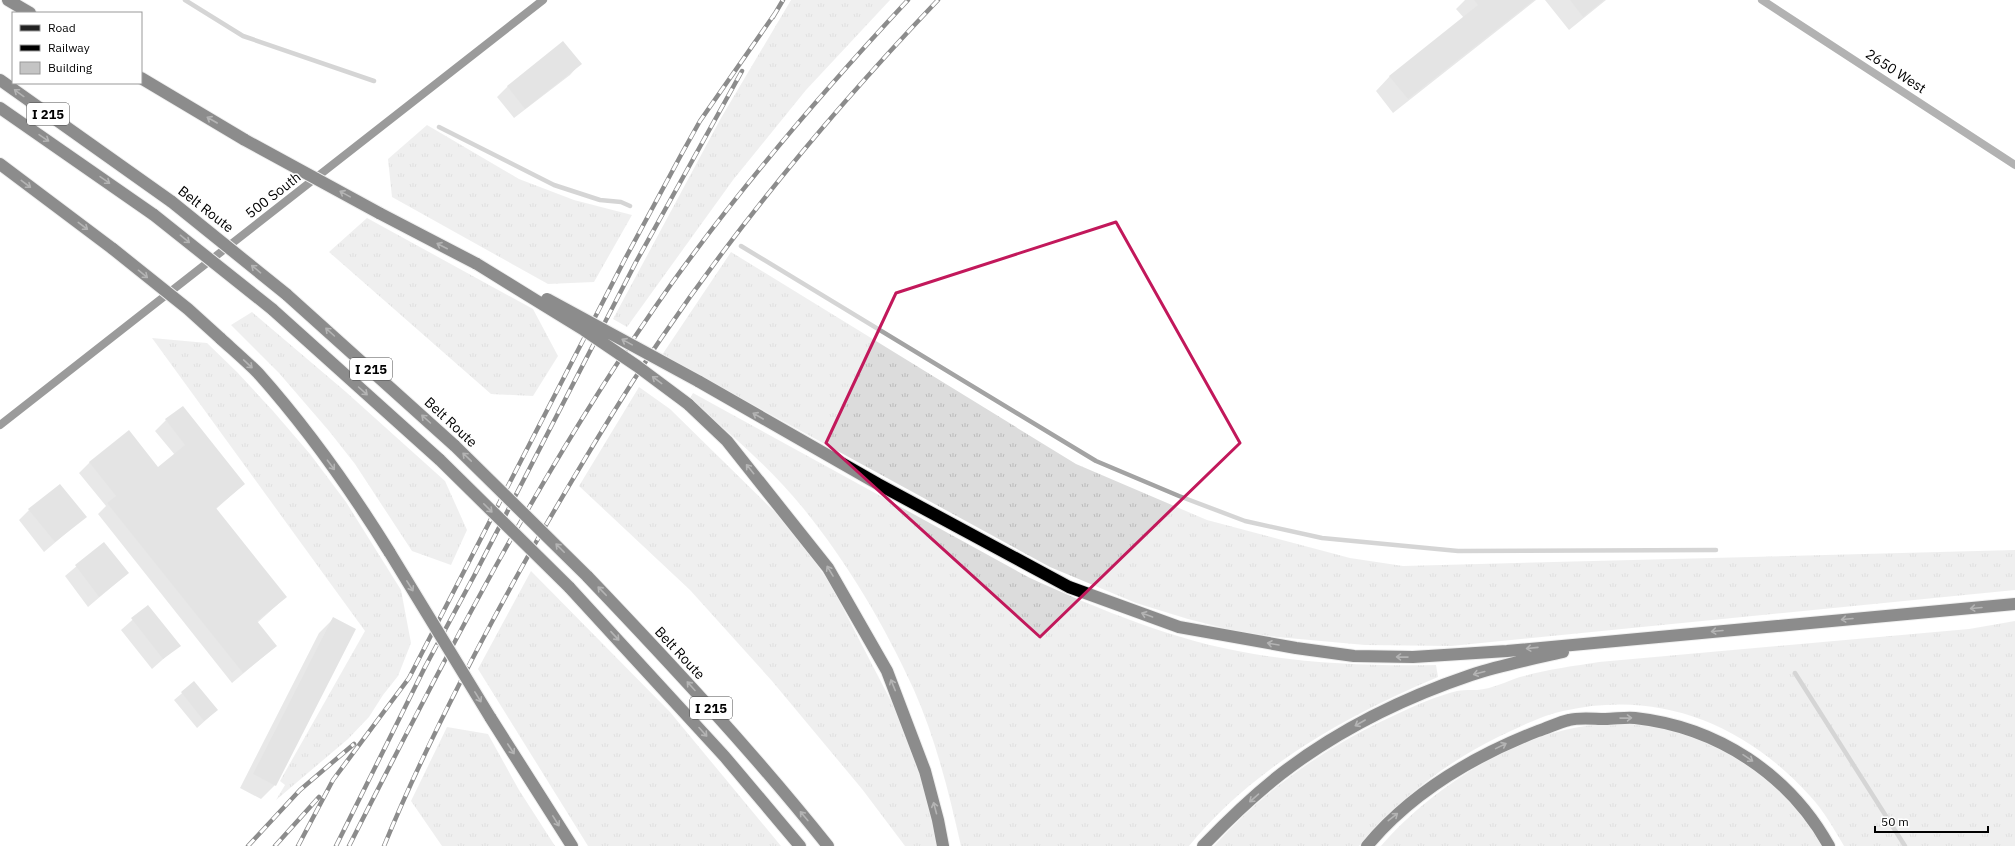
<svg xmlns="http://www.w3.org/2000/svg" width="2015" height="846" font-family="'IBM Plex Sans',sans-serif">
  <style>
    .grass { fill: url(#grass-tufts) }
    .shadow { fill: #0003 }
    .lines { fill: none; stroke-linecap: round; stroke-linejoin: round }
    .stream { stroke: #a3a3a3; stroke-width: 4.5 }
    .building { fill: #c4c4c4 }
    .highway-casing { stroke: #dbdbdb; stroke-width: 14 }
    .street { stroke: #555; stroke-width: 8 }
    .secondary { stroke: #222; stroke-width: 8 }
    .highway { stroke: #000; stroke-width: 12 }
    .rail-casing { stroke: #000; stroke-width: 4.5 }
    .rail { stroke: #fff; stroke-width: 3; stroke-dasharray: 9; stroke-linecap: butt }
    .highway-bridge-casing { stroke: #dbdbdb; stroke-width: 14; stroke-linecap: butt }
    .highway-bridge { stroke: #000; stroke-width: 12 }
    .oneway { stroke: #595959 }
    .marked { fill: none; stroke: #c2185b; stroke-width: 3; stroke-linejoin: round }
    .labels { text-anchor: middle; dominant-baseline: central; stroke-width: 3; stroke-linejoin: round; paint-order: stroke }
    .shield { fill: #fff; stroke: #4c4c4c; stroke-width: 1 }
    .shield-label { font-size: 13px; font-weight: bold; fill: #000 }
    .street-label { font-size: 14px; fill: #000; stroke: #fff }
  </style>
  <defs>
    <pattern id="grass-tufts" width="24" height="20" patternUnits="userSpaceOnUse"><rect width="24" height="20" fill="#dcdcdc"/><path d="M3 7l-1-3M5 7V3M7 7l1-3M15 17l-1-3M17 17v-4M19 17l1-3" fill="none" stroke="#bbb"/></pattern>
  </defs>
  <rect width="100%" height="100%" fill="#fff"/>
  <path class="grass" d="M791 0H890L806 90 733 180 627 327 613 319 721 118Z
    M427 125 519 179 574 200 632 215 594 282 548 284 392 197 388 159Z
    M367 218 533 309 558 356 533 396 491 394 329 252Z
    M731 252 1076 464 1207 520 1350 558 1403 566 2015 550V590L1451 646 1365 645 1277 637 1235 631 1188 619 1136 603 1050 567 662 355Z
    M252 312 346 392 445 481 467 530 451 565 412 551 355 464 329 431 279 373 231 325Z
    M152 338 207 343 237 372 273 411 310 454 346 502 401 590 411 643 398 676 383 695 369 717 348 739 276 800 285 785 280 781 365 631Z
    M639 387 670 409 780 517 807 550 832 587 894 707 920 774 939 846H905L862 789 772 681 690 590 579 486Z
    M693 393 1028 577C1100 610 1175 641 1254 654 1315 664 1375 666 1436 665L1438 677C1345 716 1254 767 1189 846H961C949 793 936 740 914 690 885 626 847 562 803 508 770 467 729 433 690 399Z
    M531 571 670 712 781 846H588L478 669Z
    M2015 621V846H1844C1834 829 1824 811 1810 796 1745 724 1659 689 1563 711 1541 716 1519 727 1498 737 1445 763 1398 800 1359 846H1214C1265 789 1328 745 1397 714 1416 705 1437 696 1457 691 1466 689 1475 691 1484 689 1497 687 1511 679 1524 676 1549 669 1574 666 1599 662L1969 629Z
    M1634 724 1669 730 1699 738 1749 764 1794 804 1824 846H1381C1431 788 1515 734 1592 725 1606 723 1620 725 1634 724Z
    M447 727 488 734 519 790 555 846H442L411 801Z"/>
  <path class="shadow" d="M1465 0H1536L1393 113 1376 91 1390 76 1464 18 1456 9Z
    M1545 0H1606L1569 30Z
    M580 64 570 75 514 118 497 97 508 86Z
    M166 420 244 484 216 509 286 597 257 623 276 646 232 683 98 514 106 506 79 473 90 462 158 468 175 455 155 431Z
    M29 510 85 517 44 552 19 520Z
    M104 543 128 573 88 607 65 576Z
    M148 606 179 645 152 669 121 630Z
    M333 619 275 785 261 799 240 788 319 633Z
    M194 683 217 710 197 728 174 700Z"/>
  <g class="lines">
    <path class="stream" d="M185 0 243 36 374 81
      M439 127 554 185 600 200 621 202 630 206
      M741 246 1096 461 1179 496 1245 521 1322 538 1458 551 1716 550
      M1795 673 1905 846"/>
  </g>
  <path class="building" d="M1474 0H1534L1408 99 1389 76 1478 5Z
    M1570 0H1604L1583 17Z
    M563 41 582 64 525 109 507 86Z
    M183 406 245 484 216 508 287 597 257 621 277 646 243 673 107 503 116 496 89 462 129 430 158 467 185 445 165 419Z
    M60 484 87 517 55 542 28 509Z
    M104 542 129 573 99 597 75 565Z
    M148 605 181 646 163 659 131 618Z
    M333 617 356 629 276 786 253 774Z
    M194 681 218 710 204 721 181 692Z"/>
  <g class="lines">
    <g class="highway-casing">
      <path id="highway" d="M8 0 30 13
        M141 78 245 140
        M0 80 172 202
        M0 108 154 215
        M0 164 113 249
        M379 213 477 264
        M286 294 455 446
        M272 309 440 460
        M220 338C232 349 246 361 258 373 307 428 351 490 390 553
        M698 381 878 484 1069 587 1179 627 1296 648 1354 656 1413 657 1507 651 2015 604
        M688 404 727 441 828 568 887 671 925 771 938 820 943 846
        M587 576C670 663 753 752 828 846
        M569 587 725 757 800 846
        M490 717 572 846
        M1203 846C1227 821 1253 796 1281 774 1338 730 1403 698 1471 675 1501 665 1532 659 1563 652
        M1367 846C1411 793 1474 756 1538 731 1548 728 1559 722 1569 720 1580 717 1594 719 1605 719 1615 719 1626 717 1635 718 1717 727 1789 774 1829 846"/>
    </g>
    <path class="street" d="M1762 0 2015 165"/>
    <path class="secondary" d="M0 425 543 0"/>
    <use href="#highway" class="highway"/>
    <g class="rail-casing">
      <path id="rail" d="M773 17 783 0
        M248 846 300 790 354 744
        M275 846 319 797
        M298 846 333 780 409 678 625 259 681 155 700 121 776 12
        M336 846 425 667 474 576 636 262 742 71
        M349 846C447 653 546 460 672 283 744 183 824 90 908 0
        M384 846C426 744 478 645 532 549 573 478 614 408 660 340 742 219 837 106 938 0"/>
    </g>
    <use href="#rail" class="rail"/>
    <g class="highway-bridge-casing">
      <path id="highway-bridge" d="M245 140 379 213
        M172 202 286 294
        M154 215 272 309
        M113 249 188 309 220 338
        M477 264 584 330 637 366 688 404
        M547 299 698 381
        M455 446 587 576
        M440 460 569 587
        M390 553 490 717"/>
    </g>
    <use href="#highway-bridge" class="highway-bridge"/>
  </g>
  <defs><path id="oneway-shaft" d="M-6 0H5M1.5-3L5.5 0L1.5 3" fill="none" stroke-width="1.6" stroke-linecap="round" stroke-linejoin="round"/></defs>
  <g class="oneway">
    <use href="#oneway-shaft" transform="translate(19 93) rotate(-144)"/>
    <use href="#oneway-shaft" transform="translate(212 120) rotate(-150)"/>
    <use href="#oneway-shaft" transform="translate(44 138) rotate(34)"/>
    <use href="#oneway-shaft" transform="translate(105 180) rotate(35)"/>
    <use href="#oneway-shaft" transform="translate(26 184) rotate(37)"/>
    <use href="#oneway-shaft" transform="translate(345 194) rotate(-151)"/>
    <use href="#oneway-shaft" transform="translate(83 226) rotate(37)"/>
    <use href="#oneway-shaft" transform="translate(185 239) rotate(39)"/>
    <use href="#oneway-shaft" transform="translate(442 246) rotate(-153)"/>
    <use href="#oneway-shaft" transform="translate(256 269) rotate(-140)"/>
    <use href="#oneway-shaft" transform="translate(143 274) rotate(39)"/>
    <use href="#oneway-shaft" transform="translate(330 332) rotate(-138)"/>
    <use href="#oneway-shaft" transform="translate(627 342) rotate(-151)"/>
    <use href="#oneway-shaft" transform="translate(248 364) rotate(43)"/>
    <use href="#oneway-shaft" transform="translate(657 380) rotate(-143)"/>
    <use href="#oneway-shaft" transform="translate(363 391) rotate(42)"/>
    <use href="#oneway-shaft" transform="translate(758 416) rotate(-150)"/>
    <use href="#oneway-shaft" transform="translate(426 419) rotate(-138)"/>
    <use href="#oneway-shaft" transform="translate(467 457) rotate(-136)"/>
    <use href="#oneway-shaft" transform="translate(331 465) rotate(53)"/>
    <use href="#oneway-shaft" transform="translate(750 469) rotate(-129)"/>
    <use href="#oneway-shaft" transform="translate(488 508) rotate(45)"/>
    <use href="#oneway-shaft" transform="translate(560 548) rotate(-135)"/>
    <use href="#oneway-shaft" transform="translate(830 571) rotate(-121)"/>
    <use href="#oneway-shaft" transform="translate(410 586) rotate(58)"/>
    <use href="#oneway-shaft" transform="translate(602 591) rotate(-134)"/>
    <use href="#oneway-shaft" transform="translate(1976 608) rotate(175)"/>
    <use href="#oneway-shaft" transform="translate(1147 615) rotate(-160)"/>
    <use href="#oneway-shaft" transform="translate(1847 619) rotate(175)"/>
    <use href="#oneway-shaft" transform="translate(1717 631) rotate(175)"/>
    <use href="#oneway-shaft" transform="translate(615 636) rotate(47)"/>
    <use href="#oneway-shaft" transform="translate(1273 644) rotate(-170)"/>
    <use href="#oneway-shaft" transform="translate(1532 648) rotate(174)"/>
    <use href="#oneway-shaft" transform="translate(1402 657) rotate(-179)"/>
    <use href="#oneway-shaft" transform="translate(1479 673) rotate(165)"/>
    <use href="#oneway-shaft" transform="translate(893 685) rotate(-112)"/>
    <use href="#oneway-shaft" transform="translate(691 686) rotate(-132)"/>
    <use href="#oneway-shaft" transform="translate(478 697) rotate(58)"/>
    <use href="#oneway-shaft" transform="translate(1626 718) rotate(-1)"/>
    <use href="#oneway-shaft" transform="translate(1360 723) rotate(150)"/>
    <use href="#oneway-shaft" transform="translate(703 732) rotate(48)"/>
    <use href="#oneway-shaft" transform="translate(1501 746) rotate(-26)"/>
    <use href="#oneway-shaft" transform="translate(511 749) rotate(57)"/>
    <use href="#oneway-shaft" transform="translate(1748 758) rotate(34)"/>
    <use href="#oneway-shaft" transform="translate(1254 798) rotate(139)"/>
    <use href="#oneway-shaft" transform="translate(935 808) rotate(-105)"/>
    <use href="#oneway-shaft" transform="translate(804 816) rotate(-130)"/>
    <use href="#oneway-shaft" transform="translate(1393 817) rotate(-38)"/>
    <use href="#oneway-shaft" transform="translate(556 821) rotate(58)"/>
  </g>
  <path d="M0 0H2015V846H0ZM1116 222 1240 443 1040 637 826 443 896 293Z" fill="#fff" fill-opacity=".55" fill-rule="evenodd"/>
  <path class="marked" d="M1116 222 1240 443 1040 637 826 443 896 293Z"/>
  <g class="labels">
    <g class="shield">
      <rect x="27" y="103" width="42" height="22" rx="3"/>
      <rect x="350" y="358" width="42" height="22" rx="3"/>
      <rect x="690" y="697" width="42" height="22" rx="3"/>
    </g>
    <g class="shield-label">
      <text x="48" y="114">I 215</text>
      <text x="371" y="369">I 215</text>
      <text x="711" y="708">I 215</text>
    </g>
    <g class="street-label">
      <text transform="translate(1896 71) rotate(33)">2650 West</text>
      <text transform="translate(273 195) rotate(-38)">500 South</text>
      <text transform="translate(206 209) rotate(38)">Belt Route</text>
      <text transform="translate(451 422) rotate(43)">Belt Route</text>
      <text transform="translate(680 653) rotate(47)">Belt Route</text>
    </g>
  </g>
  <rect x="12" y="12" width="130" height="72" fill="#ffffff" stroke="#999999"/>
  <rect x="20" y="25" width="20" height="6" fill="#222222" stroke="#999999"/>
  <text x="48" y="32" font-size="12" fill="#000000">Road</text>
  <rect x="20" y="45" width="20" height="6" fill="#000000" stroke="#999999"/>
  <text x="48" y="52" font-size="12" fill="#000000">Railway</text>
  <rect x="20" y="62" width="20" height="12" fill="#c4c4c4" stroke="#999999"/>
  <text x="48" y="72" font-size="12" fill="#000000">Building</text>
  <path d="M1875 826v6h113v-6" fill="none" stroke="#000000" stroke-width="2"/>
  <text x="1881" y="826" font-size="12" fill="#000000" stroke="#ffffff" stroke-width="3" paint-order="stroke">50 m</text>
</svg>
